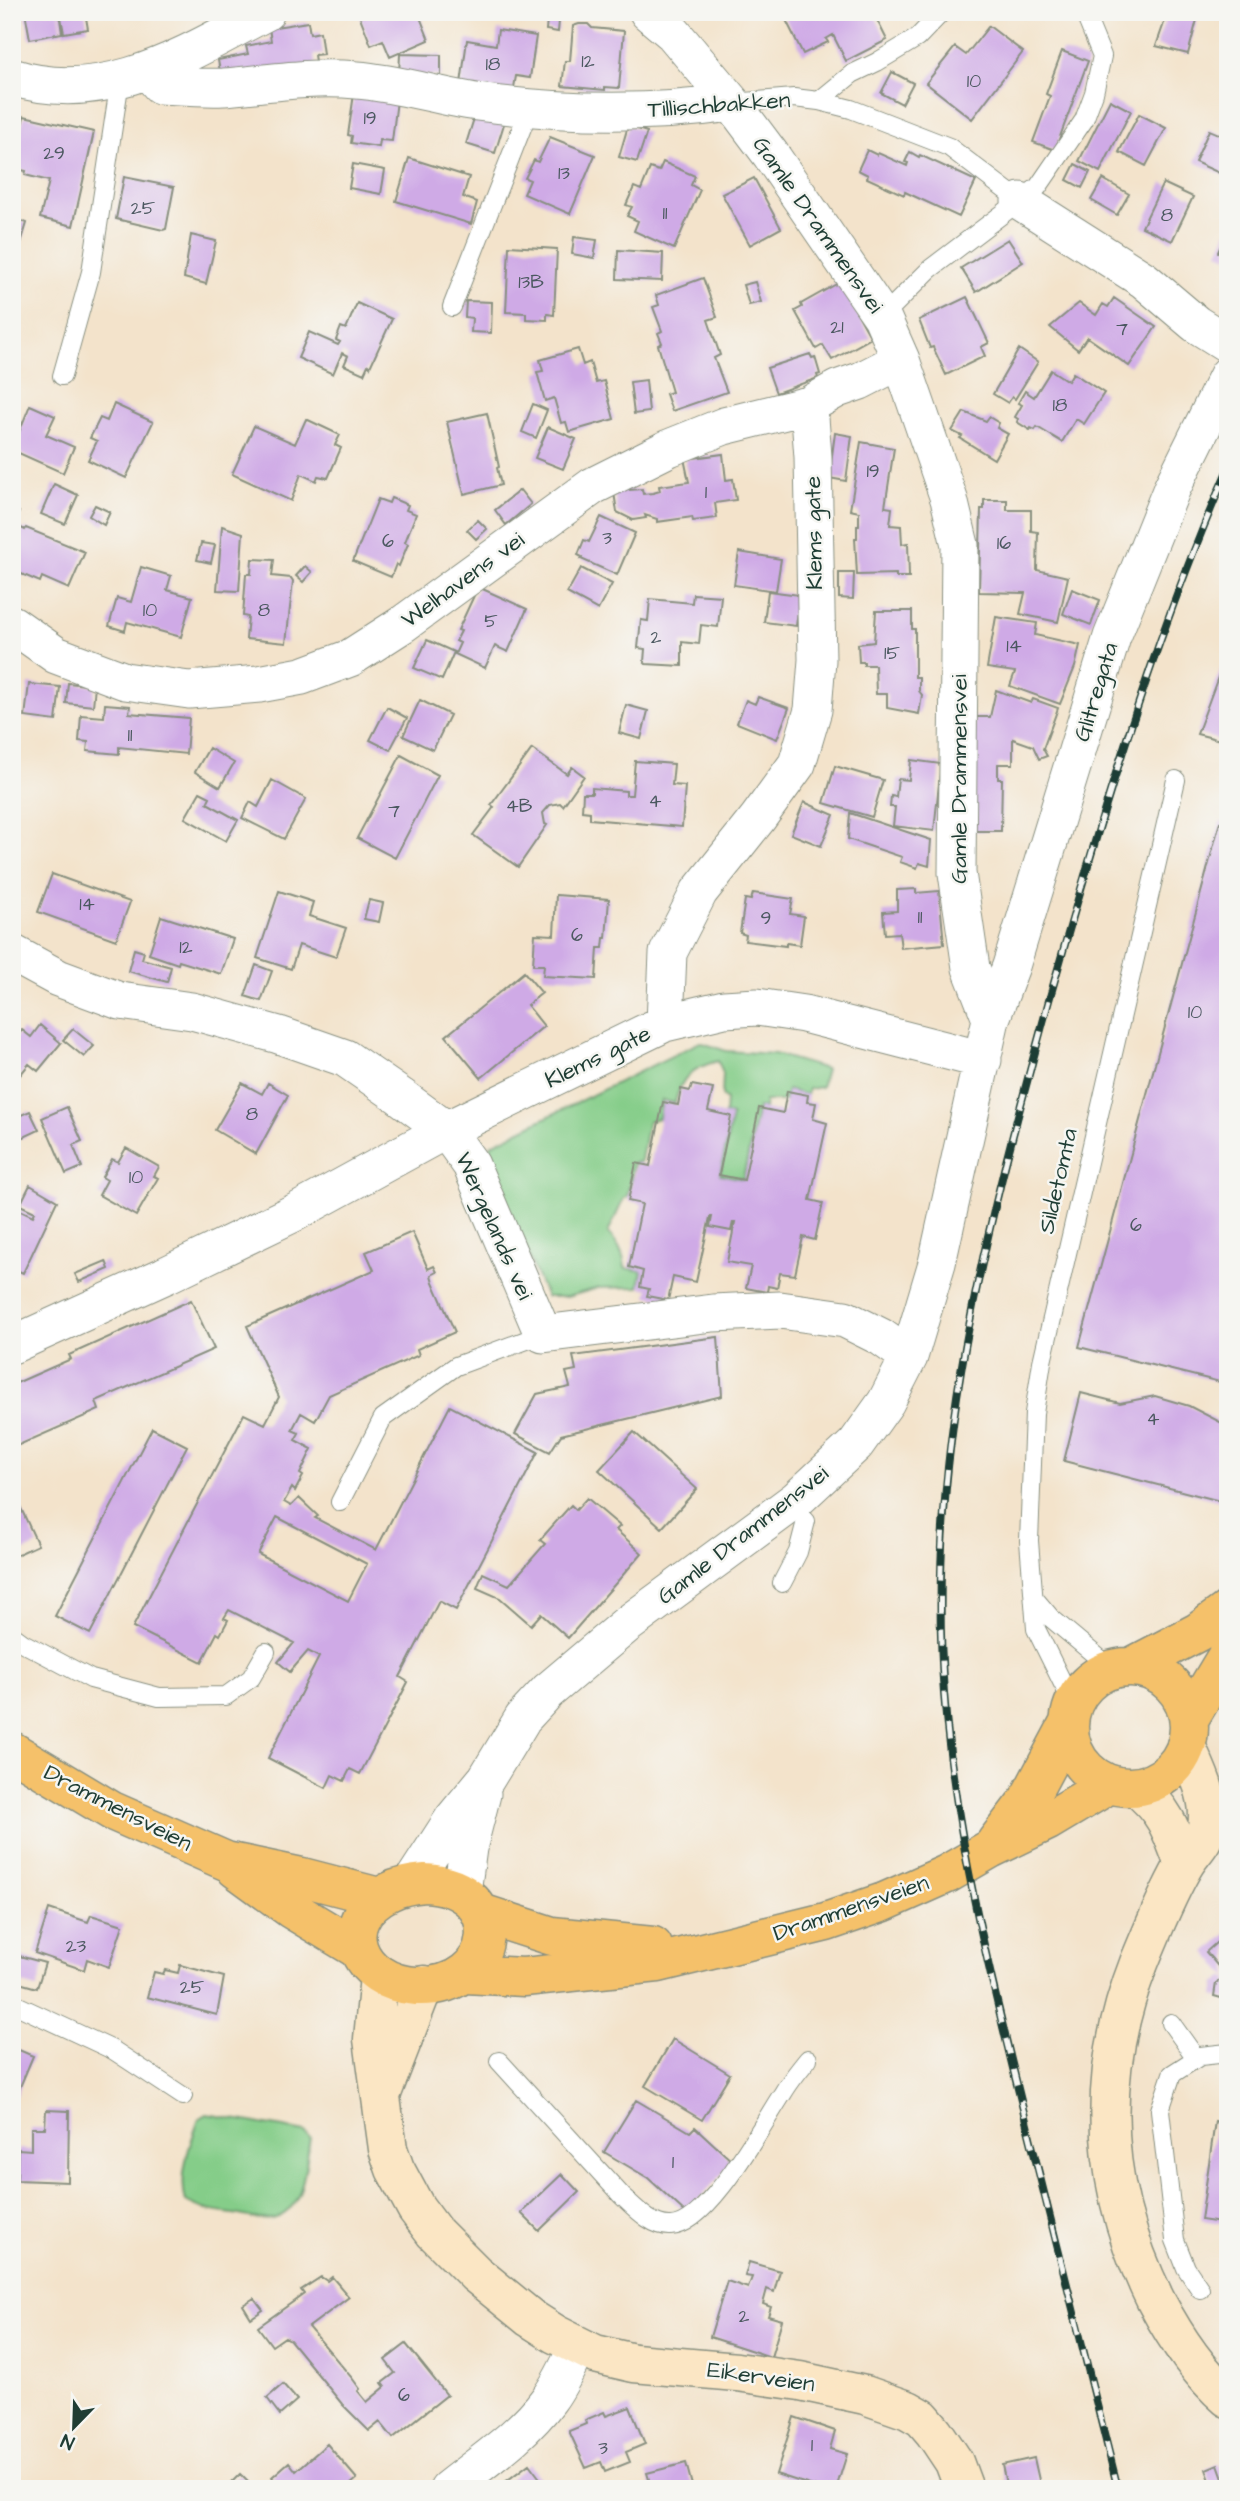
<svg xmlns="http://www.w3.org/2000/svg" width="1240" height="2501" font-family="'Architects Daughter',sans-serif">
  <style>
    .green { fill: #85cd89; stroke: #52855e; stroke-width: 2 }
    .building { fill: #cfaae6; fill-rule: evenodd }
    .lines { fill: none; stroke-linecap: round; stroke-linejoin: round }
    .service-casing { stroke: #899080; stroke-width: 20 }
    .minor-casing { stroke: #899080; stroke-width: 39 }
    .secondary-casing { stroke: #899080; stroke-width: 41 }
    .primary-casing { stroke: #899080; stroke-width: 41 }
    .service { stroke: #fff; stroke-width: 18 }
    .minor { stroke: #fff; stroke-width: 37 }
    .secondary { stroke: #fbe6c4; stroke-width: 38 }
    .primary { stroke: #f5c16b; stroke-width: 38 }
    .rail-casing { stroke: #1f3d34; stroke-width: 8 }
    .rail { stroke: #f6f6f2; stroke-width: 5; stroke-dasharray: 16; stroke-linecap: butt }
    .labels { text-anchor: middle; dominant-baseline: central; stroke-width: 5; stroke-linejoin: round; paint-order: stroke }
    .number-label { font-size: 19px; fill: #4b5860 }
    .street-label { font-size: 23px; fill: #1f3d34; stroke: #f6f6f2 }
  </style>
  <rect width="100%" height="100%" fill="#f6f6f2"/>
  <filter id="ink" filterUnits="userSpaceOnUse"><feTurbulence type="fractalNoise" baseFrequency=".0143" numOctaves="2"/><feDisplacementMap in="SourceGraphic" scale="14" xChannelSelector="R" yChannelSelector="G"/><feConvolveMatrix kernelMatrix="1 2 1 2 8 2 1 2 1" color-interpolation-filters="sRGB"/></filter>
  <filter id="wash" filterUnits="userSpaceOnUse"><feTurbulence type="fractalNoise" baseFrequency=".00686" numOctaves="4" result="noise"/><feDisplacementMap in="SourceGraphic" scale="28" xChannelSelector="R" yChannelSelector="G"/><feGaussianBlur stdDeviation="1.57" result="paint"/><feColorMatrix in="noise" values="0 0 0 0 0 0 0 0 0 0 0 0 0 0 0 0 0 1.4 0 .05"/><feComposite in="paint" operator="in"/></filter>
  <g filter="url(#wash)">
    <rect width="100%" height="100%" fill="#f3e3cb"/>
    <path class="green" d="M700 1042 726 1051 775 1054 826 1069 821 1087 808 1089 807 1095 787 1090 785 1101H765L764 1108H758L743 1179 720 1174 732 1116 725 1114 726 1100 722 1096 723 1074 718 1061C692 1068 681 1076 675 1103L662 1100 659 1118 648 1121 641 1160 639 1163 634 1162 627 1197 624 1198 608 1233C618 1243 624 1254 625 1268L642 1271 639 1287 598 1288 567 1297H546L497 1180 488 1154 492 1144Z
      M207 2114 305 2132 310 2138C305 2165 305 2212 272 2219 262 2221 249 2217 239 2215 220 2212 202 2211 186 2201 178 2175 190 2144 199 2119Z"/>
    <g id="blocks">
      <path class="building" d="M25 12H59L62 33 30 39Z
        M60 12H85L88 29 64 33Z
        M358 12H418L429 40 390 57 383 40 371 45Z
        M782 12H873L887 40 846 61 833 35 826 39 828 42 803 54Z
        M1168 12H1183L1198 16 1188 54 1156 46Z
        M547 19 559 21 558 32 546 30Z
        M308 22 310 34 320 32 323 54 314 55 316 68 222 83 218 60 248 54 246 46 271 41 269 28Z
        M579 24H588L592 28 624 31 619 88 605 87V90L562 86 565 61H570L573 26Z
        M989 26 1023 52 972 119 926 83 955 47 966 55Z
        M498 30 536 36 530 78 516 76 512 99 460 91 467 40 496 45Z
        M1062 51 1088 61 1055 150 1033 142 1050 96 1046 94Z
        M400 54 441 55V76L399 75Z
        M892 72 913 83 902 104 881 93Z
        M354 94 397 100 392 141 380 140 379 147 351 143 352 136 348 135Z
        M1110 100 1131 111 1100 172 1079 161Z
        M1139 114 1166 128 1146 166 1119 152Z
        M475 115 504 124 495 153 466 144Z
        M24 116 94 132 73 226 40 218 49 181 25 175 26 171 12 168Z
        M628 126 647 132 637 162 619 157Z
        M1209 130 1228 138V177L1195 162Z
        M550 137 595 155 570 214 524 194 530 180 525 178 534 160 538 162Z
        M867 150 877 155 878 153 907 166 908 163 905 162 910 152 919 157 920 155 976 181 959 217 905 192 904 195 867 178 868 175 858 170Z
        M409 158 469 177 463 197 477 202 471 224 396 201Z
        M663 162 695 176 691 185 700 190 674 249 634 231 638 221 627 216 632 207 626 205 634 187 641 190 650 168 659 171Z
        M353 164 385 170 381 194 349 188Z
        M1075 164 1090 172 1082 188 1067 180Z
        M124 177 174 187 166 229 163 230 116 219Z
        M754 178 781 228 750 245 722 194Z
        M1103 179 1129 194 1117 215 1091 200Z
        M1163 183 1193 197 1172 241 1142 227Z
        M12 217 27 223 21 243 12 240Z
        M1228 230V257L1218 252Z
        M191 235 216 241 206 284 184 278Z
        M574 237 597 240 594 258 572 254Z
        M1008 239 1023 262 976 292 961 268Z
        M509 246 557 249 554 315 547 314V320L526 319V313L506 312Z
        M618 250 663 253 662 281 617 279Z
        M703 278 717 317 708 320 720 355 714 358 727 392 672 411 666 394 672 392 658 345 662 343 658 333 662 331 653 307 659 305 656 295Z
        M755 282 761 302 749 305 743 285Z
        M840 282 871 338 832 360 823 345 816 349 795 311 802 307 801 304Z
        M967 297 989 343 981 347 985 356 946 375 933 347 930 348 919 320Z
        M1114 298 1156 327 1129 366 1087 337 1078 350 1050 327 1079 303 1096 315 1103 304 1108 307Z
        M466 301 492 302 491 333 471 332 472 318 465 317Z
        M357 303 392 319 370 367 368 365 364 374 344 365 348 356 342 353 333 374 298 358 309 332 338 345 340 342 336 340 341 327 346 329Z
        M578 349 583 365 590 362 596 383 604 381 614 419 569 432 566 422 561 423 554 398 545 401 537 372 543 371 540 360Z
        M1019 349 1038 362 1015 399 1012 397 1008 403 993 394Z
        M810 354 812 358 815 357 820 374 817 375 818 378 776 393 767 368Z
        M1051 370 1068 381 1073 373 1104 393 1084 424 1076 419 1062 442 1037 427 1035 430 1031 428 1030 430 1017 422 1018 419 1015 417 1022 405 1018 403 1025 391 1034 397Z
        M646 380 649 412 634 414 630 382Z
        M114 404 153 422 126 478 88 460 97 441 90 438 100 418 107 421Z
        M533 404 547 410 536 438 522 432Z
        M30 405 55 416 46 435 74 447 63 473 12 450Z
        M964 412 986 421 989 417 999 423 997 428 1008 434 994 459 960 438 962 436 952 431Z
        M487 413 499 467 497 468 501 485 464 494 447 422Z
        M306 419 340 435 335 445 341 448 328 478 318 476 316 481 301 474 291 501 232 474 254 426 295 444Z
        M548 427 576 439 563 469 535 458Z
        M835 433 852 436 846 481 829 478Z
        M861 442 894 448 885 507 892 508 890 525 901 526 902 544 908 543 909 577H896V574L857 575 855 538H857V526H859V512L850 510Z
        M723 454 726 480 733 479 736 500 715 503 717 518 693 521 692 517 657 522V519L645 515 646 518 633 520 617 512 613 486 629 484 630 490 642 489 643 494 653 493 660 491 659 486 689 482 685 463 686 459Z
        M54 484 78 495 65 524 41 514Z
        M520 490 531 504 506 525 495 510Z
        M391 498 408 505 406 510 416 514 405 542 408 544 399 566 396 564 391 577 353 561 378 499 389 503Z
        M984 500H1007V510H1031V531L1038 532 1037 570 1068 577 1058 622 1020 614 1025 593 979 592 981 509H984Z
        M95 505 110 512 104 525 89 516Z
        M12 509 19 512 12 529Z
        M601 517 635 533 617 575 581 559 582 557 578 555 584 540 589 542Z
        M478 520 487 529 476 539 467 530Z
        M222 526 243 533 239 591 217 590Z
        M19 527 25 530 26 528 85 552 69 589 42 577 40 582 12 570V561L17 550 12 548V544Z
        M201 543 215 545 211 563 197 560Z
        M739 552 781 559 776 591 734 585Z
        M252 559 274 560 272 576 291 578 293 581 286 643 246 639 248 617 243 616 246 574H251Z
        M305 566 312 572 303 582 296 576Z
        M141 567 171 576 167 590 192 597 181 637 127 622 125 631 109 626 117 598 131 602Z
        M581 568 612 584 598 610 567 593Z
        M839 573H854L853 599 839 598Z
        M478 587 527 609 508 652 495 646 485 668 455 654 460 643 456 641 461 631 458 630Z
        M1072 589 1100 600 1091 625 1063 614Z
        M768 591 800 595 796 626 764 622Z
        M693 594 721 596 718 627 701 625 699 644 682 642V666L646 664 644 662 645 649 638 648 641 620 648 621 650 599 692 603Z
        M876 611H912V629H915V677H919V691L922 695 919 714 887 708V694H876L875 665H864V662H859L858 644 874 642Z
        M996 617 1037 623 1035 635 1080 645 1075 667 1060 704 1010 686 1015 672 987 668Z
        M427 640 454 652 442 680 414 668Z
        M1228 650V742L1197 734Z
        M68 683 95 686 93 706 66 703Z
        M29 684 60 687 56 721 25 717Z
        M996 690 1031 703 1033 699 1058 708 1043 749 1047 756 1039 759 1033 746 1013 739V764H998V779H1002L1001 831H974V717H990Z
        M758 697 789 708 777 739 737 723 746 700 755 704Z
        M420 700 450 715 433 750 403 736Z
        M105 704 130 706 129 713 189 718 186 754 119 747V754L87 751 88 742 79 741 81 715 104 717Z
        M626 705 648 711 641 739 619 733Z
        M387 707 407 718 390 750 370 740Z
        M209 748 234 763 220 787 195 772Z
        M532 749 567 774 572 767 584 776 563 806 560 803 550 805 543 813 545 824 547 825 518 867 473 835 494 807 491 805Z
        M401 755 438 775 395 858 357 838Z
        M911 760 941 764 934 831 893 826 895 807H890L891 796 896 797 898 779 909 780Z
        M635 761 674 764 672 785 685 786 682 827 590 819V812L582 811 583 793H592V788L626 791V795H632Z
        M835 766 883 780 872 817 824 803Z
        M272 780 306 799 284 839 242 818 250 802 258 807Z
        M200 792 210 797 207 803 238 820 226 841 185 818Z
        M804 802 834 815 821 846 791 834Z
        M850 813 931 840 929 866 919 863 917 868 900 862 902 857 848 839Z
        M1220 822 1228 824V1384L1079 1347Z
        M52 874 130 902 116 940 38 912Z
        M916 889V893L939 891 944 944 901 948 899 933 885 934 883 912 897 911V890Z
        M279 891 313 902 309 916 346 928 336 957 299 945 291 969 257 958Z
        M753 893 793 899 790 914 804 916 800 945 786 943V946L745 941 746 935 740 933 745 899 751 900Z
        M556 895 609 899 606 938H604L603 948H598L596 979 543 976 544 965H533L535 934 554 935Z
        M369 900 383 903 379 922 364 919Z
        M161 916 233 939 221 974 179 961 178 964 149 954Z
        M134 949 144 952 142 959 171 967 167 982 128 971Z
        M256 965 272 971 261 1001 245 996Z
        M524 972 542 993 527 1005 544 1026 481 1078 446 1036Z
        M40 1025 61 1043 38 1071 29 1064 12 1085V1042L22 1030 31 1037Z
        M73 1029 94 1046 84 1057 63 1040Z
        M242 1083 262 1094 268 1083 288 1095 256 1154 215 1130Z
        M692 1085 713 1089 708 1111 731 1116 719 1175 744 1180 759 1108 783 1113 787 1091 808 1095 807 1102 816 1103 813 1119 827 1123 810 1200 823 1203 815 1240 803 1237 795 1275 780 1273 777 1288 768 1286 767 1292 746 1288 751 1266 727 1262 735 1222H733L731 1231 710 1227 712 1217H710L696 1282 673 1277 668 1300 647 1296 649 1289 640 1287 643 1271 629 1267 642 1204 628 1201 636 1163 650 1166 663 1102 678 1105 681 1089 690 1091Z
        M67 1107 82 1141 73 1145 82 1167 66 1174 42 1118Z
        M30 1111 39 1130 20 1139 12 1119Z
        M126 1148 159 1167 154 1176 158 1178 136 1216 99 1195 107 1180 102 1177 112 1159 118 1162Z
        M30 1185 57 1201 23 1273 12 1268V1206L33 1216 35 1212 20 1205Z
        M412 1232 428 1269 434 1266 437 1272 431 1275 433 1282 455 1332 417 1349 419 1355 329 1395 315 1421 301 1413 292 1430 299 1433 295 1440 312 1449 300 1474 303 1476 295 1491 292 1488 284 1502 291 1506 299 1498 318 1516 315 1518 376 1550 450 1406 538 1452 456 1610 439 1601 400 1677 408 1682 360 1774 350 1769 344 1781 332 1775 326 1788 268 1758 319 1657 308 1651 290 1672 278 1662 294 1643 229 1610 224 1618 228 1620 220 1635 217 1633 202 1662 133 1627 244 1414 265 1424 279 1397 247 1326 374 1270 366 1252ZM277 1517 367 1564 348 1601 258 1554Z
        M106 1261 109 1269 79 1282 75 1274Z
        M191 1300 214 1349 96 1401 99 1410 12 1448V1385L71 1359 69 1355Z
        M718 1337 722 1396 561 1435 550 1452 515 1434 537 1394 570 1387 566 1372 576 1370 573 1356Z
        M1081 1393 1120 1403 1155 1396 1189 1406 1228 1426V1503L1064 1461Z
        M152 1428 187 1446 90 1634 55 1616Z
        M634 1432 697 1489 662 1528 599 1470Z
        M12 1489 38 1545 12 1557Z
        M587 1498 620 1526 616 1530 642 1553 568 1638 541 1614 531 1625 500 1598 477 1588 483 1573 509 1585 545 1544 540 1540 571 1505 576 1510Z
        M49 1909 88 1922 91 1915 123 1925 109 1967 87 1959 84 1970 35 1953Z
        M1228 1932V1978L1206 1952Z
        M12 1954 45 1963 37 1988 12 1981Z
        M180 1965 224 1977 217 2015 147 1997 154 1972 163 1974 165 1970 178 1973Z
        M1223 1978 1228 1979V2000L1214 1996 1216 1983Z
        M673 2039 730 2074 702 2120 645 2086Z
        M12 2047 33 2056 12 2106Z
        M636 2100 690 2132 695 2127 733 2162 686 2213 648 2178 604 2152Z
        M46 2110 69 2111 68 2182 17 2180 18 2149 31 2150V2128H45Z
        M1215 2121 1228 2123V2224L1201 2220Z
        M562 2174 579 2192 539 2231 521 2213Z
        M749 2262 780 2271 774 2292 767 2289 763 2304 771 2307 768 2316 782 2320 771 2357 710 2337 727 2281 748 2288 752 2277 745 2276Z
        M321 2277 327 2281 332 2277 349 2297 309 2327 352 2378 360 2389 358 2391 367 2402 385 2387 382 2383 395 2373 385 2360 406 2344 447 2395 393 2438 380 2422 369 2431 342 2404 290 2340 285 2337 272 2346 258 2327 304 2294 301 2290Z
        M254 2298 263 2310 251 2318 243 2305Z
        M283 2384 297 2400 280 2415 267 2398Z
        M630 2407 645 2444 626 2452 630 2462 605 2472 601 2462 586 2468 569 2431 586 2424 585 2420 604 2412 606 2416Z
        M794 2417 835 2431 830 2449 847 2454 836 2489H822L776 2474Z
        M327 2444 357 2479 345 2489H275L279 2486 272 2477 289 2462 296 2471Z
        M1034 2458 1041 2489H1007L1002 2465Z
        M686 2463 693 2489H652L647 2473Z
        M529 2464 548 2489H496Z
        M1218 2464 1227 2489H1213L1206 2469Z
        M240 2474 255 2489H225Z"/>
    </g>
  </g>
  <g filter="url(#ink)">
    <use href="#blocks" fill-opacity="0" stroke="#899080" stroke-width="2"/>
    <g class="lines">
      <g class="service-casing">
        <path id="service" d="M819 101 852 74 877 62 917 38 942 12
          M732 103 794 98 819 101 851 109 949 147 1020 201
          M452 307 530 107
          M882 317 930 269 1038 187 1084 120 1094 93 1102 56 1084 12
          M62 376 91 272 120 80
          M340 1502 383 1418 456 1366 543 1334
          M782 1583 798 1552 806 1521
          M1034 1598 1051 1618 1112 1669
          M12 1635 23 1643 91 1679 159 1697 226 1696 251 1678 266 1652
          M1073 1704 1036 1629 1029 1541 1034 1413 1042 1362 1176 780
          M12 2003 113 2050 183 2096
          M1171 2023 1196 2058
          M499 2061 622 2196C635 2208 652 2227 671 2226 708 2226 763 2123 783 2093 790 2081 799 2070 808 2059
          M1200 2289 1186 2268 1175 2240 1160 2110 1172 2074 1200 2056 1228 2053"/>
      </g>
      <g class="minor-casing">
        <path id="minor" d="M149 72 160 85C181 86 203 88 224 87 269 83 312 76 357 80 397 83 437 96 477 102 561 113 648 115 732 103
          M12 77C105 107 186 54 266 12
          M1020 201 1144 280 1196 324 1228 344
          M12 624 56 655 125 681 189 690 259 684 302 676 350 658 403 624 593 486 669 448 724 426 809 405 837 389 860 381 901 360
          M12 953 58 978 120 1001 192 1011 279 1035 345 1058 400 1096 446 1130 471 1165 543 1334 713 1313 780 1310 845 1319 881 1337 909 1357
          M991 1019 1011 966 1112 637 1172 488 1228 375
          M665 1023 724 1009 757 1007 804 1014 983 1060
          M12 1345 164 1276 296 1212 446 1130 665 1023 668 953 699 892 758 818 797 764 813 710 817 660 813 457 809 405
          M411 1884 453 1819 486 1779 523 1718 548 1691 625 1626 796 1500 856 1444 886 1402 909 1357 937 1263 991 1019 971 968 957 873 960 545 949 499 901 360 882 317 771 155 732 103 673 33 648 12
          M462 1892 468 1848 482 1794
          M448 2489C483 2461 523 2435 549 2399 561 2383 569 2364 578 2346"/>
      </g>
      <g class="secondary-casing">
        <path id="secondary" d="M1186 1746C1197 1771 1212 1798 1207 1827 1204 1843 1191 1852 1183 1867 1166 1897 1152 1931 1139 1963 1094 2078 1101 2191 1156 2301 1175 2337 1197 2371 1228 2398
          M1136 1787C1165 1809 1172 1832 1184 1865
          M379 1976 373 2039 388 2149 395 2169 416 2208 434 2232 476 2274 530 2318 555 2334 595 2354 634 2363 737 2372 800 2381 865 2395 908 2410 922 2418 934 2432 954 2462 964 2489
          M382 2093 424 1985"/>
      </g>
      <g class="primary-casing">
        <path id="primary" d="M1133 1666 1198 1632 1228 1610
          M1069 1727a60 60 0 1 1 120 0a60 60 0 1 1-120 0Z
          M1189 1719 1228 1654
          M12 1751 112 1811 226 1861 302 1877 379 1897
          M996 1842 1028 1800 1068 1725
          M236 1869 291 1909 359 1950
          M425 1883C512 1887 500 1990 416 1986 357 1983 331 1921 389 1892 400 1886 412 1884 425 1883Z
          M481 1913 552 1936 653 1946
          M465 1974 524 1977 658 1963 826 1922 884 1902 947 1874 990 1849 1048 1821 1110 1784"/>
      </g>
      <use href="#service" class="service"/>
      <use href="#minor" class="minor"/>
      <use href="#secondary" class="secondary"/>
      <use href="#primary" class="primary"/>
      <g class="rail-casing">
        <path id="rail" d="M1118 2489C1087 2364 1055 2239 1024 2113 990 1975 955 1836 944 1693 925 1454 986 1232 1048 1004 1099 823 1152 642 1228 469"/>
      </g>
      <use href="#rail" class="rail"/>
    </g>
  </g>
  <g class="labels">
    <g class="number-label">
      <text x="588" y="61">12</text>
      <text x="493" y="64">18</text>
      <text x="974" y="81">10</text>
      <text x="370" y="118">19</text>
      <text x="54" y="153">29</text>
      <text x="564" y="173">13</text>
      <text x="143" y="208">25</text>
      <text x="665" y="213">11</text>
      <text x="1167" y="215">8</text>
      <text x="531" y="282">13B</text>
      <text x="837" y="327">21</text>
      <text x="1122" y="329">7</text>
      <text x="1060" y="405">18</text>
      <text x="873" y="471">19</text>
      <text x="706" y="492">1</text>
      <text x="607" y="538">3</text>
      <text x="388" y="541">6</text>
      <text x="1004" y="543">16</text>
      <text x="150" y="610">10</text>
      <text x="264" y="610">8</text>
      <text x="491" y="621">5</text>
      <text x="656" y="637">2</text>
      <text x="1014" y="646">14</text>
      <text x="892" y="653">15</text>
      <text x="130" y="735">11</text>
      <text x="655" y="801">4</text>
      <text x="519" y="806">4B</text>
      <text x="394" y="811">7</text>
      <text x="87" y="904">14</text>
      <text x="920" y="917">11</text>
      <text x="766" y="918">9</text>
      <text x="577" y="935">6</text>
      <text x="186" y="947">12</text>
      <text x="1195" y="1012">10</text>
      <text x="252" y="1114">8</text>
      <text x="136" y="1177">10</text>
      <text x="1136" y="1225">6</text>
      <text x="1153" y="1419">4</text>
      <text x="76" y="1946">23</text>
      <text x="192" y="1987">25</text>
      <text x="673" y="2162">1</text>
      <text x="744" y="2316">2</text>
      <text x="404" y="2395">6</text>
      <text x="812" y="2445">1</text>
      <text x="603" y="2448">3</text>
    </g>
    <g class="street-label">
      <text transform="translate(719 105) rotate(-4)">Tillischbakken</text>
      <text transform="translate(818 225) rotate(55)">Gamle Drammensvei</text>
      <text transform="translate(814 533) rotate(-91)">Klems gate</text>
      <text transform="translate(463 580) rotate(-36)">Welhavens vei</text>
      <text transform="translate(1096 692) rotate(-73)">Glitregata</text>
      <text transform="translate(959 779) rotate(-90)">Gamle Drammensvei</text>
      <text transform="translate(598 1057) rotate(-26)">Klems gate</text>
      <text transform="translate(1058 1181) rotate(-77)">Sildetomta</text>
      <text transform="translate(494 1226) rotate(66)">Wergelands vei</text>
      <text transform="translate(743 1535) rotate(-38)">Gamle Drammensvei</text>
      <text transform="translate(118 1808) rotate(27)">Drammensveien</text>
      <text transform="translate(851 1908) rotate(-19)">Drammensveien</text>
      <text transform="translate(761 2377) rotate(8)">Eikerveien</text>
    </g>
  </g>
  <rect width="1240" height="2501" fill="none" stroke="#f6f6f2" stroke-width="42"/>
  <g transform="translate(74 2427) rotate(203)" stroke="#f6f6f2" stroke-width="5" paint-order="stroke">
  <path d="M0-5L12 26L0 18L-12 26Z" fill="#1f3d34"/>
  <text y="-10" font-size="19" font-weight="bold" text-anchor="middle" fill="#1f3d34">N</text>
  </g>
</svg>
